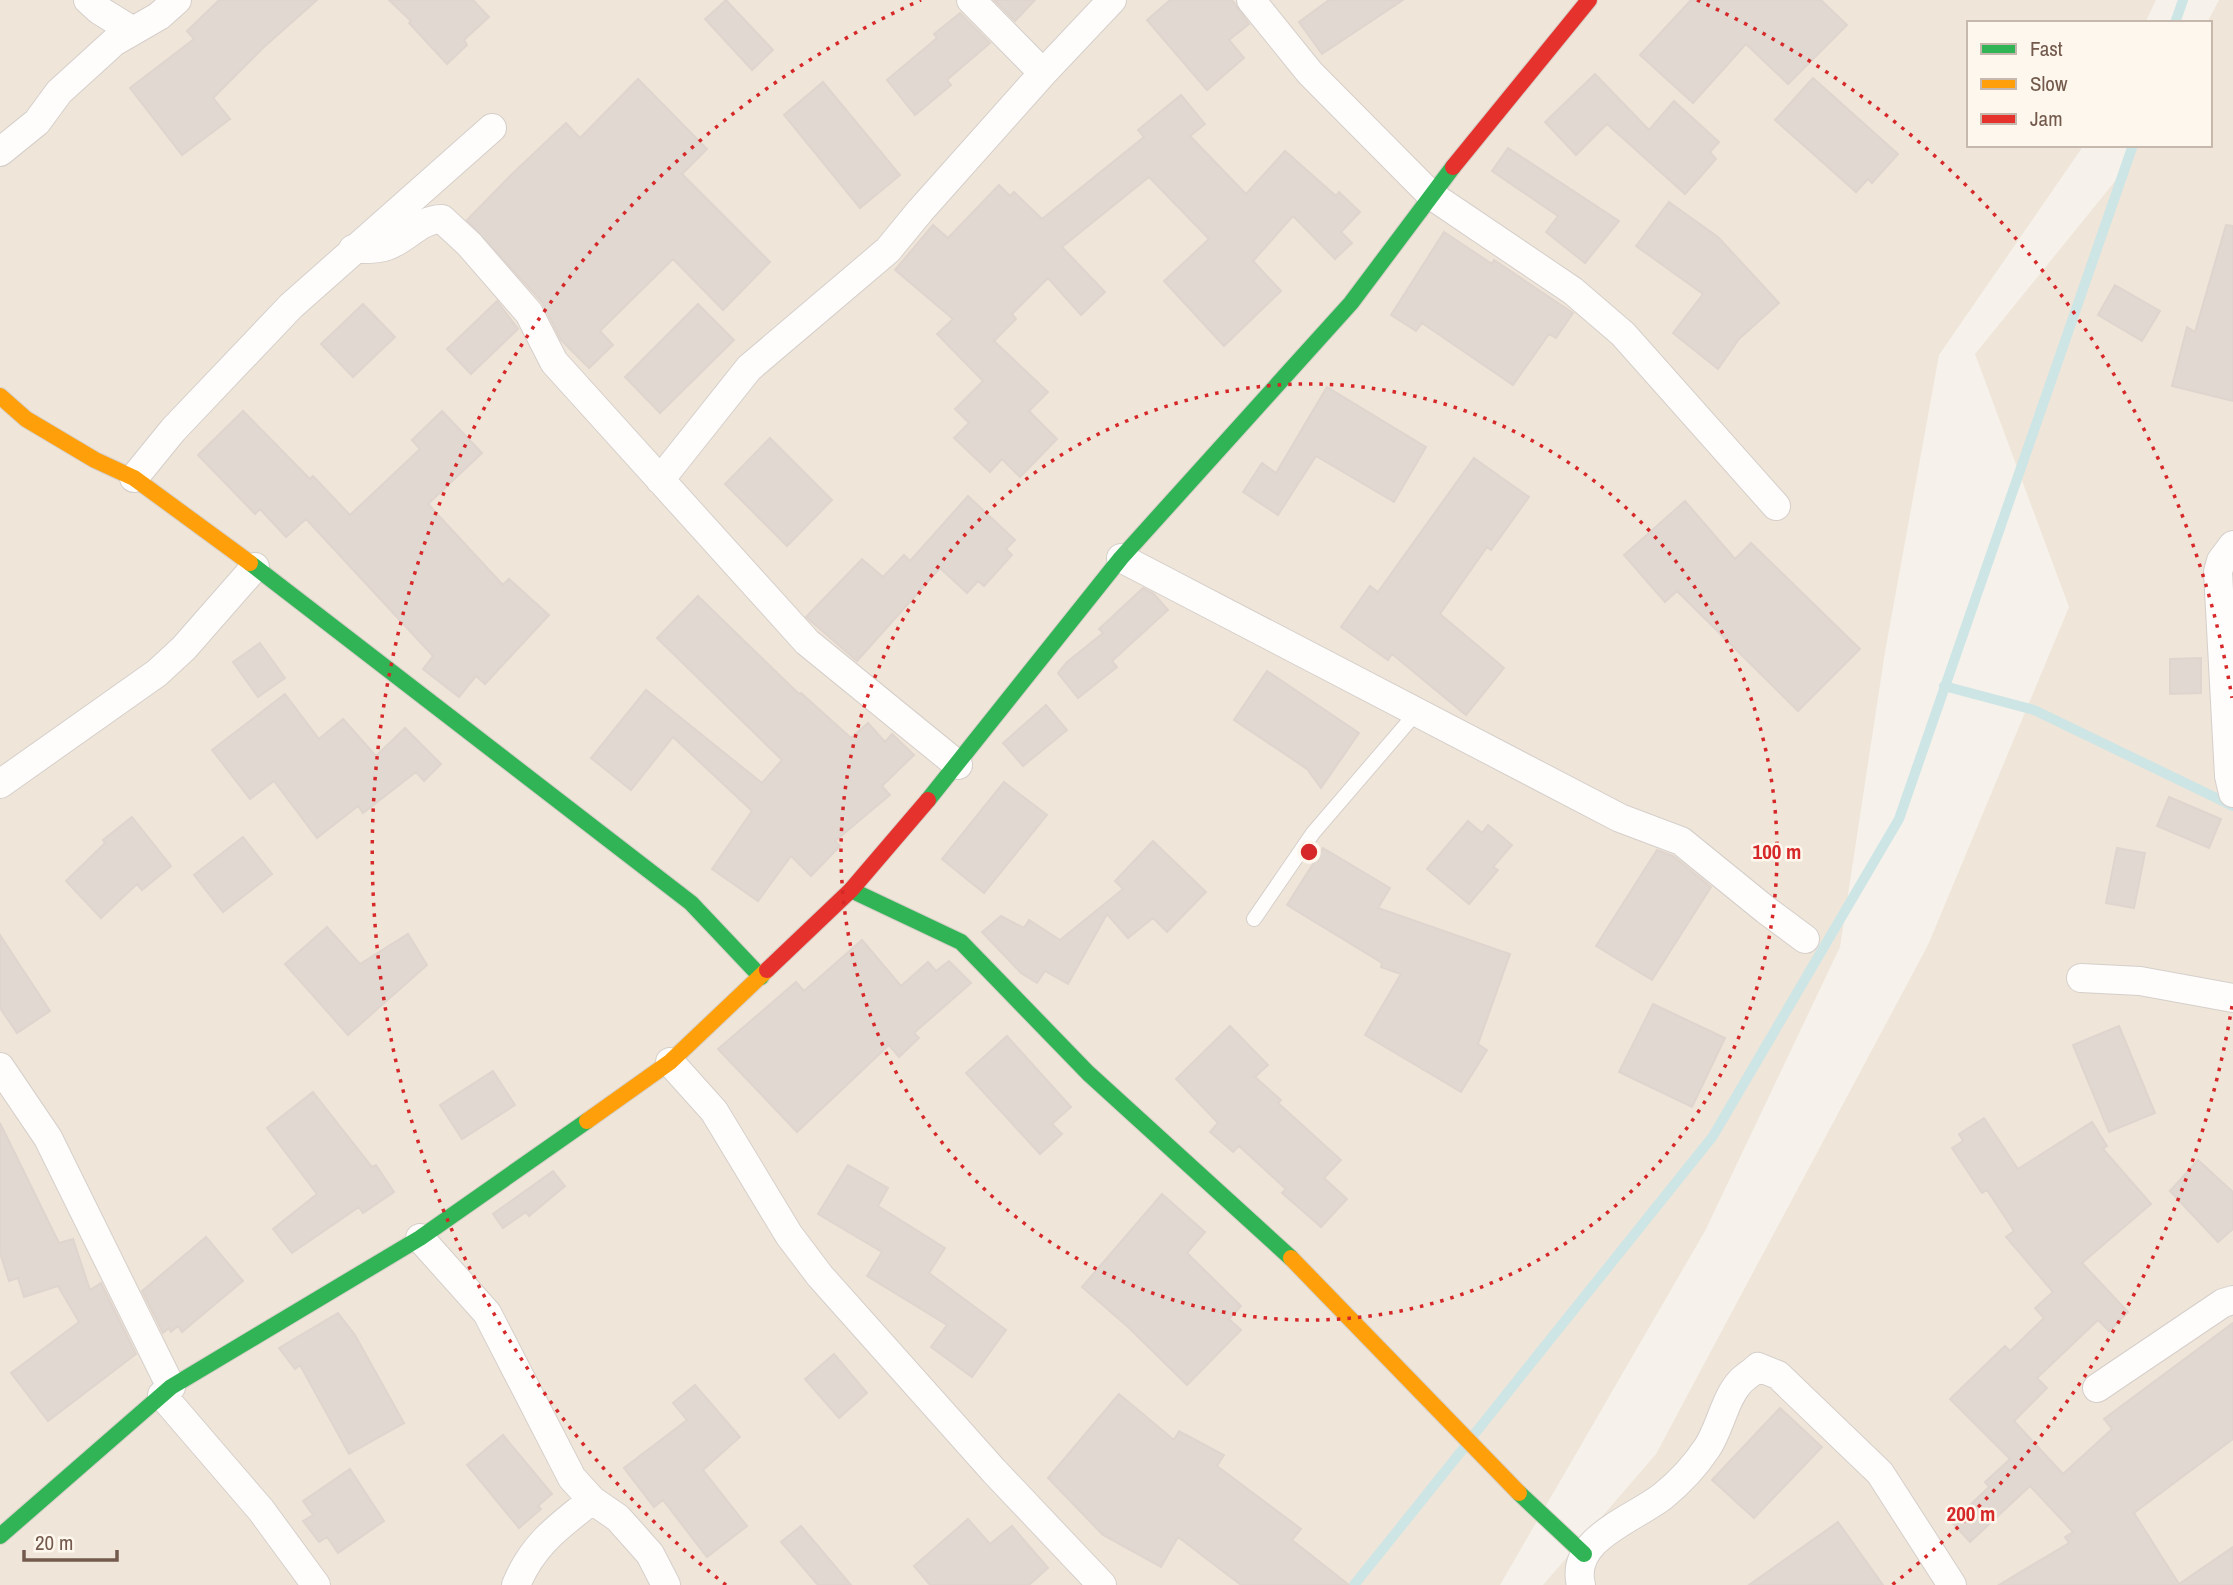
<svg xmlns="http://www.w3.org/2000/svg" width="2233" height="1585" font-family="'Archivo Narrow',sans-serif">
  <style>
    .residential { fill: #efe5d9 }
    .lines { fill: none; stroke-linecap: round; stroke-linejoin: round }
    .stream { stroke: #cee5e5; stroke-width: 10 }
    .building { fill: #e0d8d1; stroke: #dfd5ce; stroke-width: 2 }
    .lane-casing { stroke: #d5cfca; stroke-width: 16 }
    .street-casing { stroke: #d5cfca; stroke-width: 30 }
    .fast-casing { stroke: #d6cfc8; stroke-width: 18 }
    .slow-casing { stroke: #d6cfc8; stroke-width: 18 }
    .jam-casing { stroke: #d6cfc8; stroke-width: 18 }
    .lane { stroke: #fefdfc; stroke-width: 14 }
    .street { stroke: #fefdfc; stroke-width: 28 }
    .fast { stroke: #30b455; stroke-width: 16 }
    .slow { stroke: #ff9f0a; stroke-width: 16 }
    .jam { stroke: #e5322d; stroke-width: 16 }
    .ring { fill: none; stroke: #d62828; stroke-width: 3.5; stroke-dasharray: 3.5 7 }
    .centre { fill: #d62828; stroke: #fef7ed; stroke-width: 3.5 }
    .ring-label { font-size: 21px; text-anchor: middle; font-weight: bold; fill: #d62828; stroke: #fef7ed; stroke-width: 5; stroke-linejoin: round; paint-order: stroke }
  </style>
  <rect width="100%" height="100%" fill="#f6f2eb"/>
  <path class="residential" d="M0 0H2156L2145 23H1969V145H2084L1939 355 1885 652 1840 947 1705 1231 1500 1585H0Z
    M2219 0H2233V1585H1543L1656 1454 1928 945 2069 607 1975 354 2129 164 2139 145H2210V23H2207Z"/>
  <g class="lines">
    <path class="stream" d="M2175 23 2183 0
      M1944 686 2034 710 2233 806
      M1472 1437 1713 1136 1899 819 2133 145
      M1354 1585 1463 1449"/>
  </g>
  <path class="building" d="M219 0H317L264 47 213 98 230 119 182 155 130 88 194 39 187 31Z
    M389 0H473L489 17 464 40 467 45 447 64 409 23 411 21Z
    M726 0 773 50 752 70 705 19Z
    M994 0H1035L1015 21Z
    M1170 0H1232L1249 24 1229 40 1244 58 1207 90 1147 20Z
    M1329 0H1403L1322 54 1299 22Z
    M1691 0H1821L1847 25 1788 84 1746 44 1693 103 1640 55Z
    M960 13 990 43 947 80 951 85 915 115 887 80 937 38 934 34Z
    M1595 74 1649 130 1674 101 1719 142 1710 152 1716 159 1685 194 1607 124 1576 155 1545 122Z
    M1813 78 1898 154 1872 183 1868 179 1856 192 1775 120Z
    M638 79 707 149 682 174 770 262 723 310 673 259 600 331 613 345 589 368 561 340 542 302 467 220 510 176 566 123 580 138Z
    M823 82 900 175 860 208 784 115Z
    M1181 95 1205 124 1190 136 1246 194 1285 151 1336 196 1339 192 1360 212 1341 232 1352 243 1335 259 1293 216 1253 261 1281 291 1224 346 1164 281 1209 239 1149 177 1062 247 1105 292 1081 315 1048 278 1012 314 1016 319 994 341 1048 392 1029 411 1057 439 1020 477 1002 459 990 472 954 438 969 423 955 409 983 381 937 334 953 319 895 270 933 225 948 238 999 185 1010 196 1014 192 1042 219 1144 137 1138 130Z
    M1508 148 1619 221 1585 263 1546 232 1558 216 1492 171Z
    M1669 202 1718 237 1779 303 1739 339 1718 369 1673 333 1703 294 1636 246Z
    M2226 225 2233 226V401L2172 386 2187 327 2195 332Z
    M1444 232 1492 264 1494 260 1573 313 1556 338 1549 334 1513 385 1422 323 1416 331 1391 315Z
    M2115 285 2160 311 2142 341 2098 315Z
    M497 301 518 329 471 374 447 349Z
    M363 304 395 337 353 377 321 344Z
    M698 304 734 340 660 413 625 377Z
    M1327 387 1426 447 1394 502 1316 456 1278 515 1243 492 1262 463 1276 473Z
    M243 411 310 479 313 476 350 515 420 449 412 440 442 411 482 453 428 504 503 585 509 579 549 615 485 684 476 676 459 697 423 669 433 656 306 519 286 537 260 509 255 514 198 455Z
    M770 438 832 500 787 546 725 484Z
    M1474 458 1529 497 1491 550 1487 547 1440 614 1504 668 1466 715 1392 654 1388 660 1341 627 1370 586 1378 592Z
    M968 496 1015 540 1006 549 1012 555 984 586 978 581 967 593 940 568 857 661 806 617 862 559 883 577 904 555 910 561Z
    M1685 501 1735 559 1751 543 1860 649 1798 711 1677 591 1665 602 1624 555Z
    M1143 588 1153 593 1168 610 1112 661 1117 667 1078 698 1058 673 1067 662 1103 633 1099 629Z
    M698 596 799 694 801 693 851 738 868 723 885 742 892 734 914 755 882 786 890 795 835 841 840 846 811 876 791 856 758 901 712 869 752 811 673 737 631 790 591 758 646 690 762 783 782 760 657 638Z
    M260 643 285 678 258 697 233 662Z
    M2201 658V693L2170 694V659Z
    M1267 671 1359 733 1321 788 1307 769 1234 720Z
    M285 694 319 739 343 719 376 756 405 728 441 764 424 781 416 772 363 813 358 806 317 838 274 781 250 799 212 750Z
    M1046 705 1067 730 1023 766 1003 743Z
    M1004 782 1047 815 984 893 942 859Z
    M2169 797 2221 819 2209 848 2157 826Z
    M132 817 171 866 142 890 137 884 101 918 66 881 105 843 103 840Z
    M1468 821 1482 833 1488 825 1512 845 1493 867 1498 870 1469 904 1427 869Z
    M243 837 272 874 223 912 194 875Z
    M1153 841 1206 892 1167 932 1153 918 1128 938 1107 914 1068 984 1045 971 1037 983 1021 973 982 932 1001 916 1024 928 1029 920 1060 940 1123 889 1115 881Z
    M1323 848 1390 888 1378 908 1510 954 1478 1044 1487 1050 1461 1092 1365 1035 1401 974 1381 967 1382 963 1287 905Z
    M2117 848 2145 853 2134 908 2106 903Z
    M1657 850 1673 856 1711 887 1652 980 1596 946Z
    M327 927 360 964 408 934 427 965 348 1035 285 964Z
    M0 935 50 1011 17 1033 0 1008Z
    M862 940 901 986 928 962 936 971 949 961 971 983 914 1033 919 1038 899 1057 889 1045 797 1132 718 1049 796 982 804 991Z
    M1653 1004 1725 1038 1692 1107 1619 1072Z
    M1230 1026 1268 1065 1255 1077 1281 1100 1278 1103 1341 1160 1324 1178 1347 1199 1321 1227 1282 1193 1286 1189 1239 1146 1233 1152 1210 1132 1218 1123 1176 1079Z
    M2119 1026 2155 1113 2109 1132 2073 1045Z
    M1007 1036 1071 1107 1052 1124 1062 1134 1040 1154 966 1073Z
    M493 1071 515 1105 462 1139 440 1105Z
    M313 1092 372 1167 376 1165 394 1192 363 1213 359 1207 292 1253 273 1229 317 1194 267 1128Z
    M1984 1118 2018 1169 2092 1122 2107 1146 2103 1149 2151 1204 2082 1263 2128 1312 2109 1331 2098 1320 2037 1378 2047 1388 2014 1421 2063 1474 2112 1429 2104 1419 2233 1323V1439L2134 1513 2179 1584 2233 1547V1585H1999L2069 1543 2065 1537 2073 1532 2030 1486 1970 1542 1952 1522 1989 1487 1985 1482 2010 1459 1950 1399 2005 1346 2010 1351 2044 1318 2035 1308 2053 1292 2006 1237 2014 1231 1987 1190 1982 1193 1952 1148 1963 1141 1959 1134Z
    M0 1123 59 1243 73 1239 90 1290 101 1283 136 1354 48 1421 11 1373 79 1322 58 1286 24 1297 18 1278 9 1281 0 1253Z
    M2198 1160 2233 1192V1229L2218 1242 2170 1191Z
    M848 1165 888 1188 878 1206 945 1248 929 1273 1006 1330 972 1377 931 1347 947 1325 867 1276 882 1252 818 1214Z
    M553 1171 565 1186 529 1216 526 1212 503 1228 493 1214Z
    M1162 1194 1205 1232 1187 1253 1241 1306 1229 1319 1241 1330 1187 1385 1128 1327 1082 1287Z
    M206 1237 243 1281 182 1332 178 1326 171 1332 169 1328 163 1333 142 1291Z
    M338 1313 355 1335 404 1423 349 1454 300 1365 295 1369 279 1348Z
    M834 1354 867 1393 839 1418 805 1379Z
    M695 1385 740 1437 703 1470 747 1526 707 1557 663 1500 654 1507 624 1468 687 1420 673 1403Z
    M1119 1394 1174 1440 1179 1431 1224 1455 1217 1466 1301 1529 1292 1540 1349 1585H1241L1178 1537 1161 1567 1103 1535 1048 1478Z
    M1780 1408 1822 1447 1754 1518 1712 1480Z
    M503 1435 552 1494 538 1506 541 1509 519 1528 467 1465Z
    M350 1469 384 1521 338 1553 327 1537 319 1542 303 1521 313 1515 303 1501Z
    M968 1519 990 1544 1012 1526 1048 1568 1029 1585H930L914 1566Z
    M1838 1522 1883 1585H1749Z
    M801 1526 851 1585H818L781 1542Z"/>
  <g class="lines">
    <g class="lane-casing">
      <path id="lane" d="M1254 919 1313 833 1416 713"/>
    </g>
    <g class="street-casing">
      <path id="street" d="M88 0 99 10 133 31
        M971 0 1043 73
        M1251 0 1310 73 1431 195 1573 291 1623 334 1776 506
        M0 152 37 122 59 92 114 42 159 16 177 0
        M353 249C364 249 376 250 387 246 407 239 420 219 442 219L469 244 529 313 554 362 807 642 958 765
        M134 478 173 430 291 306 492 128
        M660 480 749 368 888 250 920 211 1043 73 1112 0
        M2233 545 2221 561 2218 572 2229 776 2233 793
        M1121 558 1620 818 1681 841 1766 910 1805 939
        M0 784 157 673 184 648 255 567
        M2081 978 2140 981 2233 998
        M670 1062 714 1111 789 1235 820 1276 994 1471 1102 1585
        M0 1067 48 1138 171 1387
        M420 1238 487 1313 572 1478 592 1500 618 1518 650 1554 666 1585
        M2097 1388 2223 1303 2233 1300
        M162 1395 261 1510 316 1585
        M516 1585C533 1544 558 1527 592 1500
        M1581 1585C1569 1539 1634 1519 1663 1496 1679 1483 1695 1466 1707 1448 1720 1429 1725 1397 1741 1381 1746 1376 1753 1372 1758 1367L1778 1375 1880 1473 1952 1585"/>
    </g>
    <g class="fast-casing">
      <path id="fast" d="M250 563 691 903 761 977
        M928 800 1121 558 1351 303 1453 167
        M851 890 961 942 1088 1073 1291 1258
        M1519 1493 1584 1554
        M0 1536 171 1387 420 1238 587 1121"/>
    </g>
    <g class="slow-casing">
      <path id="slow" d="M0 396 26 419 95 460 134 478 250 563
        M587 1121 670 1062 767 970
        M1291 1258 1519 1493"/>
    </g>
    <g class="jam-casing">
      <path id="jam" d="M1453 167 1589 0
        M767 970 851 890 928 800"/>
    </g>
    <use href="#lane" class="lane"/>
    <use href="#street" class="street"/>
    <use href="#fast" class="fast"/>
    <use href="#slow" class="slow"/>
    <use href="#jam" class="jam"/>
  </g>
  <g class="ring">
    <circle cx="1309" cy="852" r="468"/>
    <path d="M2232 1006A936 936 0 0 1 1892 1585M726 1585A936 936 0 0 1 921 0M1697 0A936 936 0 0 1 2232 698"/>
  </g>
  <circle cx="1309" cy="852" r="10" class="centre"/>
  <g class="ring-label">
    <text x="1777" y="859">100 m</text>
    <text x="1971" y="1521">200 m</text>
  </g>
  <rect x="1967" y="21" width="245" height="126" fill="#fef7ed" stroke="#c6b8ad" stroke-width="2"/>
  <rect x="1981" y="44" width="35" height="10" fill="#30b455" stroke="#c6b8ad" stroke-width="2"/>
  <text x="2030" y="56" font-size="21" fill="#735a4d">Fast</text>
  <rect x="1981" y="79" width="35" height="10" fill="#ff9f0a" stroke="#c6b8ad" stroke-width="2"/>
  <text x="2030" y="91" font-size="21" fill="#735a4d">Slow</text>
  <rect x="1981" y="114" width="35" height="10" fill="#e5322d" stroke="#c6b8ad" stroke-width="2"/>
  <text x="2030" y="126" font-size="21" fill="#735a4d">Jam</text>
  <path d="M24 1550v10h93v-10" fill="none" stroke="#735a4d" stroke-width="3.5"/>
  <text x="35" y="1550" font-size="21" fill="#735a4d" stroke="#fef7ed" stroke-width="5" paint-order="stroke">20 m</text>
</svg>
